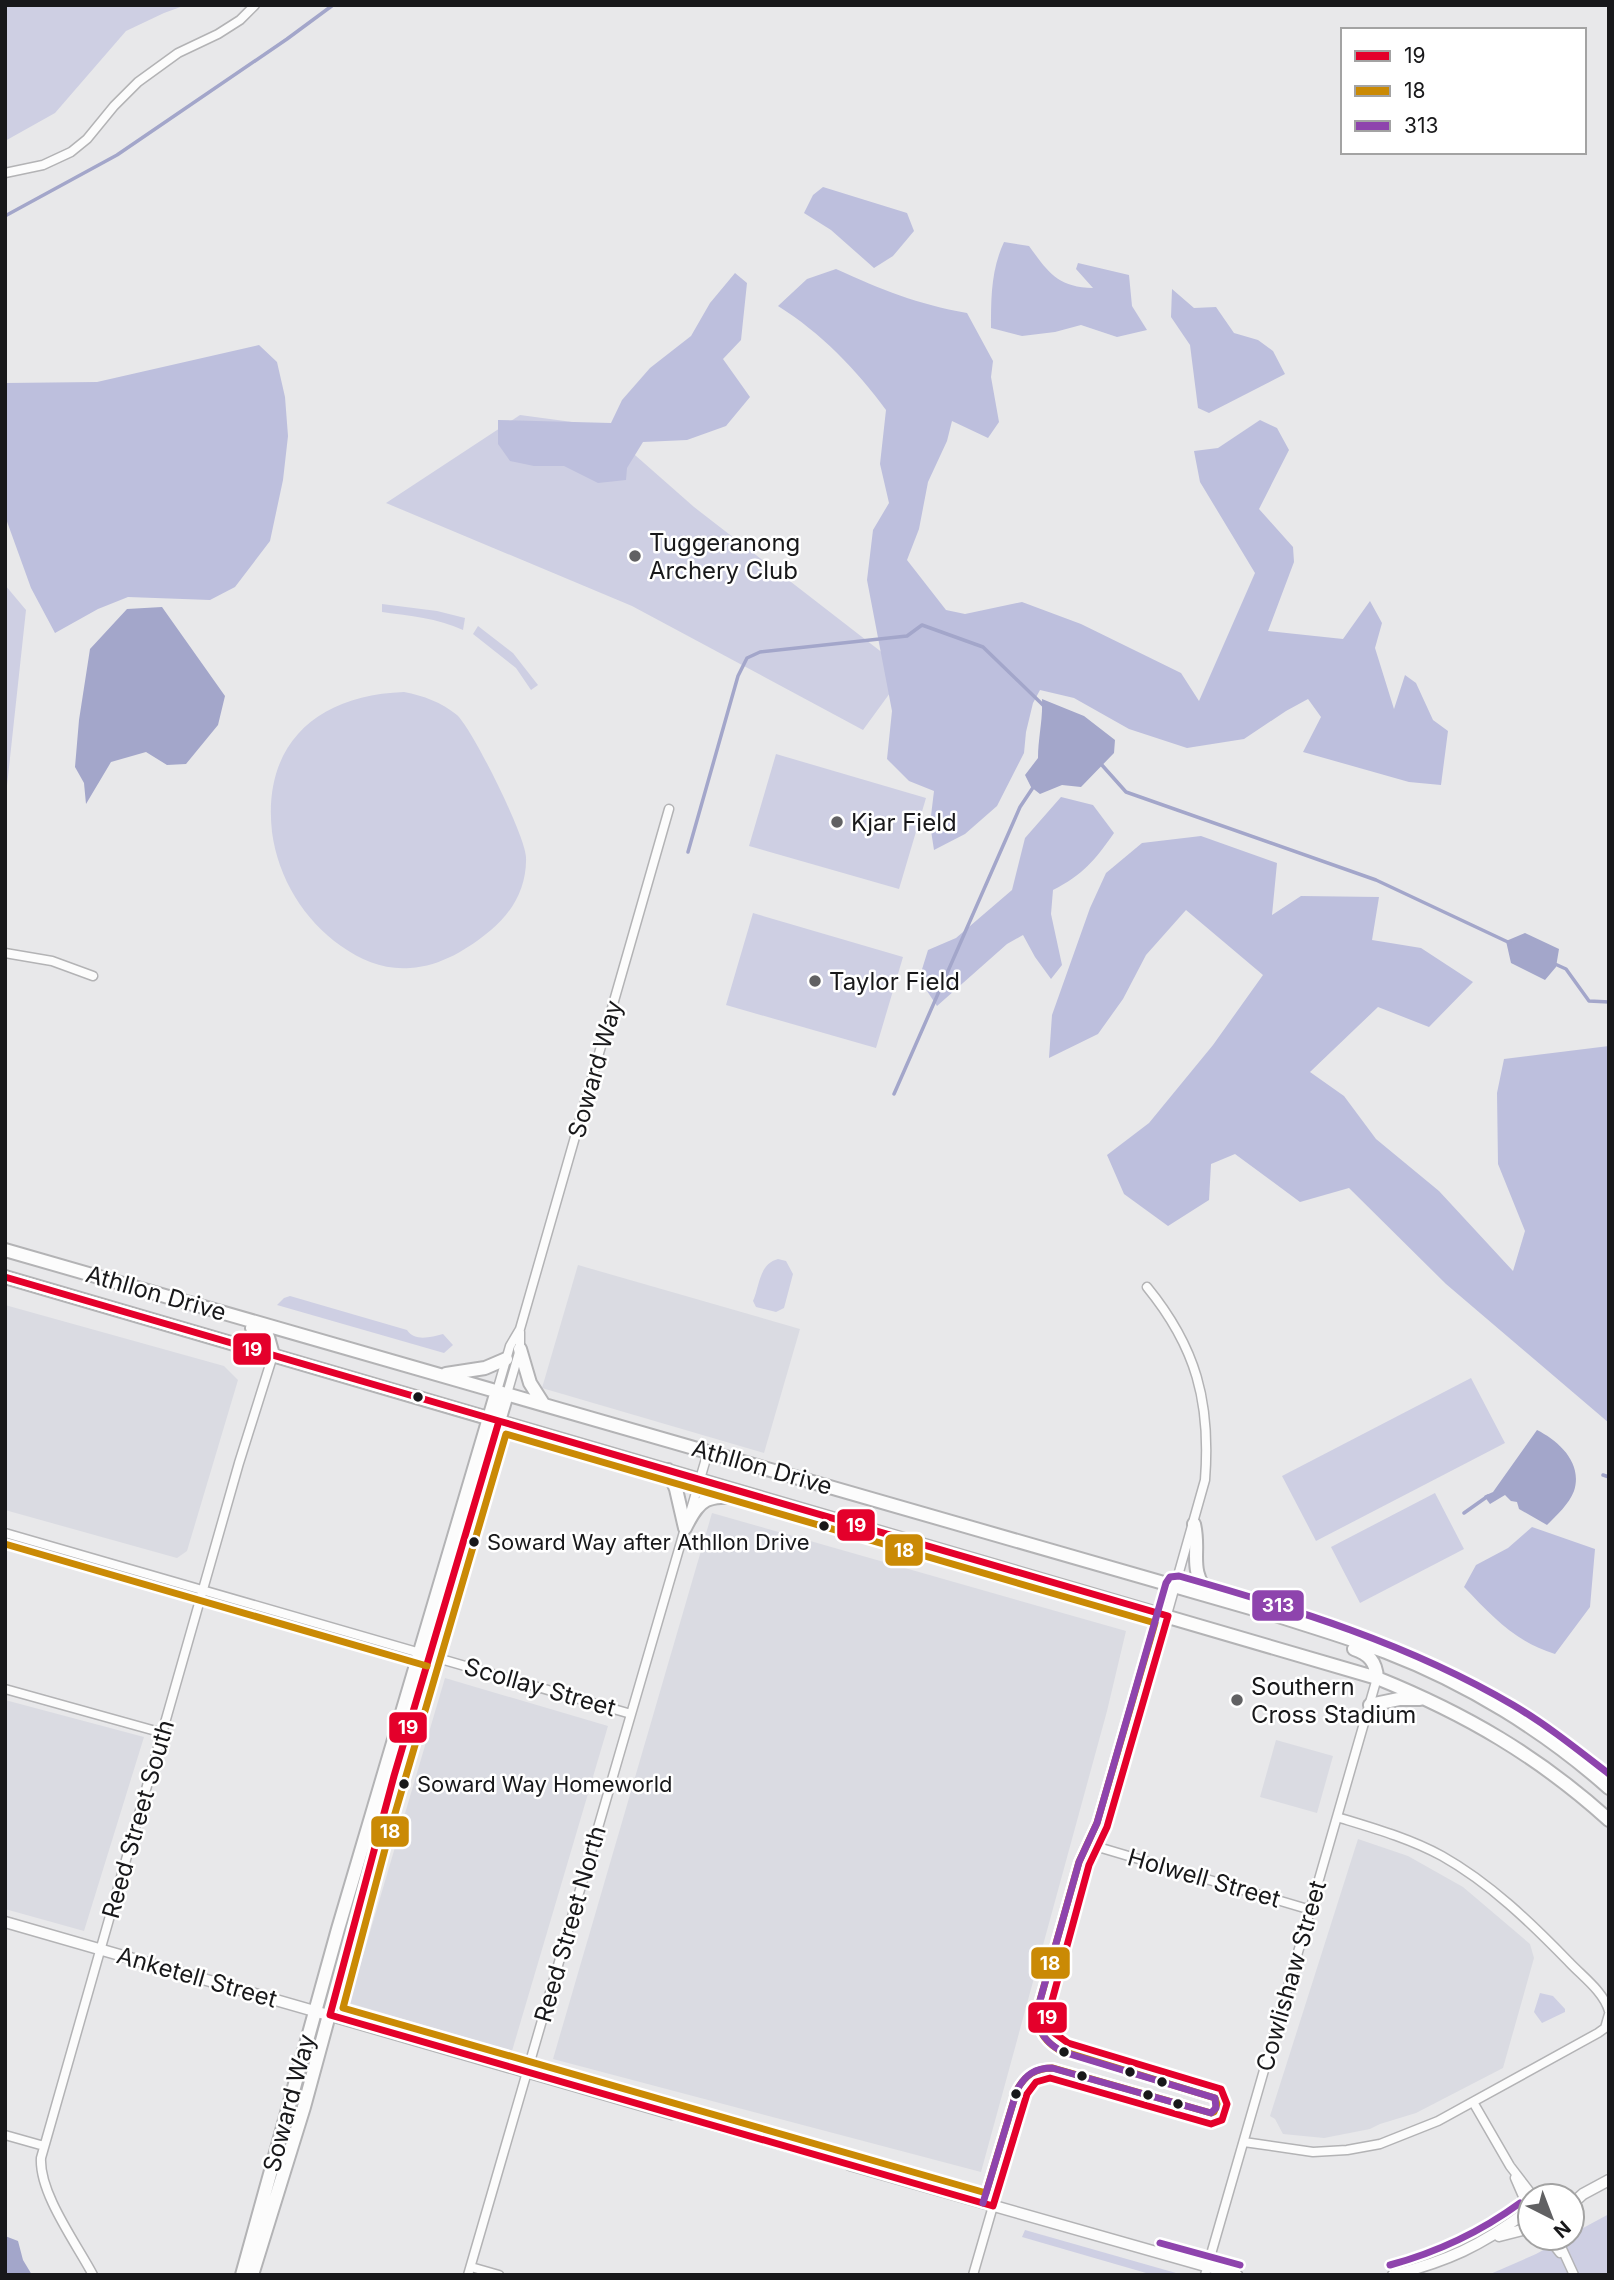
<svg xmlns="http://www.w3.org/2000/svg" width="1614" height="2280" font-family="Inter,sans-serif">
  <style>
    .built { fill: #dadbe2 }
    .green { fill: #cecfe3 }
    .forest { fill: #bdbfdd }
    .water { fill: #a3a6ca }
    .lines { fill: none; stroke-linecap: round; stroke-linejoin: round }
    .stream { stroke: #a3a6ca; stroke-width: 3.5 }
    .minor-casing { stroke: #b3b3b5; stroke-width: 11 }
    .tertiary-casing { stroke: #b3b3b5; stroke-width: 13 }
    .primary-casing { stroke: #b3b3b5; stroke-width: 16 }
    .minor { stroke: #fcfcfc; stroke-width: 8 }
    .tertiary { stroke: #fcfcfc; stroke-width: 10 }
    .primary { stroke: #fcfcfc; stroke-width: 12 }
    .bus-1-casing { stroke: #fff; stroke-width: 12 }
    .bus-2-casing { stroke: #fff; stroke-width: 12 }
    .bus-3-casing { stroke: #fff; stroke-width: 12 }
    .bus-1 { stroke: #e4002b; stroke-width: 7 }
    .bus-2 { stroke: #ca8a05; stroke-width: 7 }
    .bus-3 { stroke: #8e44ad; stroke-width: 7 }
    .poi-dot { fill: #616163; stroke: #fff; stroke-width: 2.5 }
    .bus-dot { fill: #18181a; stroke: #fff; stroke-width: 2.5 }
    .labels { text-anchor: middle; dominant-baseline: central; stroke-width: 5; stroke-linejoin: round; paint-order: stroke }
    .bus-label { font-size: 22px; fill: #18181a; stroke: #fff; text-anchor: start }
    .poi-label { font-size: 24px; fill: #18181a; stroke: #fff; text-anchor: start }
    .street-label { font-size: 24px; fill: #18181a; stroke: #fff }
    .line-badge { stroke: #fff; stroke-width: 2.5 }
    .badge-label { font-size: 19px; text-anchor: middle; font-weight: bold; fill: #fff }
  </style>
  <rect width="100%" height="100%" fill="#e8e8ea"/>
  <path class="built" d="M578 1265 800 1329 764 1453 542 1388Z
    M5 1305 224 1366 238 1380 187 1551 177 1558 5 1510Z
    M712 1513 1126 1631 1107 1711 981 2172 553 2059Z
    M445 1678 608 1726 512 2051 349 2003Z
    M5 1700 144 1737 84 1931 5 1909Z
    M1276 1740 1333 1756 1317 1813 1260 1797Z
    M1358 1839 1408 1856 1463 1887 1530 1944 1534 1958 1503 2068 1416 2113 1380 2124 1370 2129 1324 2138 1283 2134 1275 2119 1270 2116Z"/>
  <path class="green" d="M5 5H186L164 13 126 31 55 113 5 141Z
    M520 415 602 426 694 507 906 671 863 730 632 606 386 503Z
    M5 585 26 610 5 804Z
    M382 604 437 611 465 618 463 630C437 618 410 616 382 612Z
    M478 626 513 653 538 685 531 690 516 668 473 634Z
    M404 692C424 696 441 702 457 715 473 730 525 835 526 857 527 886 513 912 491 930 468 949 441 966 410 968 385 970 362 961 341 946 304 920 278 878 272 832 262 743 318 695 404 692Z
    M776 754 926 798 899 889 749 846Z
    M753 913 903 957 876 1048 726 1005Z
    M778 1259 786 1261 793 1274 784 1308 776 1312 756 1307 753 1301C760 1285 759 1264 778 1259Z
    M290 1296 407 1330C415 1342 431 1337 443 1334L453 1345 444 1353 277 1305 284 1298Z
    M1471 1378 1505 1443 1316 1541 1282 1476Z
    M1435 1493 1464 1549 1360 1603 1331 1547Z
    M1540 1993 1553 1996 1565 2009V2012L1542 2023 1534 2012Z
    M1609 2214V2275H1488L1536 2254 1565 2238H1572V2234Z
    M1025 2230 1176 2273 1153 2275 1022 2237Z"/>
  <path class="forest" d="M823 187 907 213 914 231 893 256 874 268 831 230 804 213 813 195Z
    M1004 242 1029 246C1049 273 1057 287 1093 288L1076 269 1078 263 1129 275 1132 306 1147 330 1117 337 1081 325 1055 332 1022 336 991 328C991 298 991 270 1004 242Z
    M836 269C882 290 917 304 967 313L993 361 991 377 999 422 988 438 952 421 947 441 928 482 919 529 907 560 946 610 965 614 1022 602 1081 624 1181 673 1199 701 1255 573 1200 482 1194 451 1218 448 1260 420 1277 428 1289 450 1259 509 1293 547 1294 562 1268 631 1343 639 1370 601 1382 623 1375 648 1394 709 1405 675 1416 683 1433 720 1448 731 1441 785 1409 782 1303 752 1321 717 1308 699 1286 711 1244 739 1187 748 1129 729 1074 698 1040 690 1033 703 1026 732 1024 753 997 806 965 834 934 850 930 824 934 791 909 781 887 759 892 711 867 580 873 530 889 503 880 464 886 410C856 369 821 333 778 306L807 279Z
    M735 273 747 283 741 340 723 359 750 397 726 426 687 440 643 442 627 468 626 480 598 483 564 466H534L510 461 498 444V420L611 423 622 400 650 368 691 336 710 303Z
    M1172 289 1194 308 1216 307 1234 333 1258 340 1273 351 1285 374 1209 413 1198 408 1190 345 1171 317Z
    M259 345 277 362 285 397 288 436 283 480 270 541 235 587 210 600 128 597 98 609 55 633 31 588 5 516V383L97 382Z
    M1061 797 1093 805 1114 833C1095 860 1083 875 1053 890L1051 914 1062 965 1051 979 1035 957 1023 935 1007 944 937 1006 919 979 928 950 956 938 1012 890 1025 838Z
    M1201 836 1277 863 1272 915 1301 896 1379 897 1372 940 1421 948 1473 982 1429 1027 1378 1007 1310 1072 1344 1096 1376 1139 1439 1191 1513 1271 1525 1231 1498 1164 1497 1093 1504 1059 1609 1046V1423L1446 1284 1349 1188 1300 1202 1235 1154 1211 1164 1209 1200 1168 1226 1124 1194 1107 1155 1149 1123 1213 1045 1263 975 1186 910 1146 955 1123 999 1098 1034 1049 1058 1052 1015 1090 908 1106 873 1142 843Z
    M1532 1527 1595 1549 1590 1607 1555 1654C1514 1641 1493 1617 1464 1587L1476 1565 1508 1548Z"/>
  <path class="water" d="M162 607 225 696 218 725 186 764 167 765 146 752 111 762 86 804 84 783 75 767 79 720 90 649 127 609Z
    M1042 699 1084 716 1115 740 1114 753 1081 787 1062 785 1040 794 1031 787 1025 775 1038 758C1038 738 1043 720 1042 699Z
    M1525 933 1559 949 1556 967 1545 980 1511 963 1506 941Z
    M1537 1430C1559 1441 1583 1463 1574 1491 1569 1504 1557 1515 1547 1525L1519 1509 1517 1502 1511 1501 1505 1495 1490 1504 1484 1496 1493 1492Z
    M5 2236 18 2241 23 2260 32 2275H5Z"/>
  <g class="lines">
    <path class="stream" d="M5 216 117 155 287 39 333 5
      M1101 764 1126 792 1376 880 1510 943
      M688 852 738 676 747 658 760 652 907 636 922 625 983 647 1044 706
      M1555 964 1566 969 1589 1001 1609 1002
      M894 1094 1020 807 1034 786
      M1603 1475 1609 1477
      M1464 1513 1488 1496"/>
    <g class="minor-casing">
      <path id="minor" d="M5 173 43 165 71 152 87 139 114 106 138 82 178 53 218 34 240 20 255 5
        M5 953 52 961 93 976
        M1147 1287C1196 1347 1211 1402 1205 1480L1107 1827 1098 1847 1311 1910
        M497 1391 510 1346 520 1329 669 809
        M507 1394 520 1349V1332
        M690 1513 708 1452
        M5 1533 631 1714
        M5 1689 163 1733
        M1337 1817C1373 1828 1409 1838 1442 1856 1490 1883 1531 1923 1569 1962 1582 1976 1604 1992 1609 2011
        M1473 2102 1510 2166 1533 2196
        M672 2114 850 2165
        M5 2135 44 2146
        M1244 2142 1313 2152 1347 2150 1380 2144 1438 2121 1598 2033 1605 2028 1609 2014
        M1515 2178 1528 2208
        M1548 2238 1560 2253
        M1557 2238 1574 2275
        M471 2267 499 2275
        M93 2275C76 2243 39 2193 41 2158L239 1463 273 1355
        M468 2275 686 1525
        M973 2275 993 2206
        M1205 2275 1377 1678"/>
    </g>
    <g class="tertiary-casing">
      <path id="tertiary" d="M5 1922 672 2114
        M850 2165 1237 2275
        M1572 2204 1583 2194 1609 2180
        M1499 2236 1530 2228
        M1393 2275C1447 2261 1481 2246 1526 2212"/>
    </g>
    <g class="primary-casing">
      <path id="primary" d="M5 1250 1275 1615C1312 1627 1350 1638 1386 1652 1467 1683 1545 1731 1609 1788
        M5 1277 1377 1678C1466 1714 1538 1756 1609 1820
        M252 1328 268 1337 273 1355
        M520 1349 530 1383 544 1405
        M446 1374 485 1368 506 1359
        M668 1470 676 1489 685 1528
        M1194 1524C1201 1554 1187 1568 1210 1596
        M685 1528C701 1496 707 1496 742 1497
        M1354 1649C1369 1654 1376 1662 1377 1678
        M1370 1705 1399 1699H1420
        M242 2275 338 1929 497 1391
        M252 2275 304 2107 379 1831 507 1394"/>
    </g>
    <use href="#minor" class="minor"/>
    <use href="#tertiary" class="tertiary"/>
    <use href="#primary" class="primary"/>
    <g class="bus-1-casing">
      <path id="bus-1" d="M5 1277 499 1421
        M499 1421 1168 1616 1107 1827 1089 1865 1047 2019 1053 2032 1068 2043 1221 2089 1227 2104 1222 2120 1211 2124 1050 2078 1036 2082 1027 2094 993 2206 330 2015 394 1776Z"/>
    </g>
    <g class="bus-2-casing">
      <path id="bus-2" d="M506 1434 1155 1623 1097 1823 1079 1862 1037 2011C1036 2029 1044 2041 1059 2050L1215 2098 1217 2104 1214 2112 1211 2113 1053 2068C1036 2068 1025 2075 1017 2090L986 2193 343 2008 389 1834Z
        M5 1544 427 1666"/>
    </g>
    <g class="bus-3-casing">
      <path id="bus-3" d="M983 2203 1017 2090C1025 2075 1035 2068 1052 2068L1211 2113 1216 2108 1215 2098 1063 2052C1046 2043 1036 2031 1037 2011L1079 1862 1097 1823 1166 1583 1170 1577 1179 1576C1295 1609 1409 1644 1513 1705 1547 1725 1578 1750 1609 1774
        M1160 2243 1240 2265
        M1390 2265C1438 2252 1479 2233 1520 2203"/>
    </g>
    <use href="#bus-1" class="bus-1"/>
    <use href="#bus-2" class="bus-2"/>
    <use href="#bus-3" class="bus-3"/>
  </g>
  <g class="poi-dot">
    <circle cx="635" cy="556" r="7"/>
    <circle cx="837" cy="822" r="7"/>
    <circle cx="815" cy="981" r="7"/>
    <circle cx="1237" cy="1700" r="7"/>
  </g>
  <g class="bus-dot">
    <circle cx="418" cy="1397" r="6"/>
    <circle cx="824" cy="1526" r="6"/>
    <circle cx="474" cy="1542" r="6"/>
    <circle cx="404" cy="1784" r="6"/>
    <circle cx="1064" cy="2052" r="6"/>
    <circle cx="1130" cy="2072" r="6"/>
    <circle cx="1082" cy="2076" r="6"/>
    <circle cx="1162" cy="2082" r="6"/>
    <circle cx="1016" cy="2094" r="6"/>
    <circle cx="1148" cy="2095" r="6"/>
    <circle cx="1178" cy="2104" r="6"/>
  </g>
  <g class="labels">
    <g class="bus-label">
      <text x="487" y="1542">Soward Way after Athllon Drive</text>
      <text x="417" y="1784">Soward Way Homeworld</text>
    </g>
    <g class="poi-label">
      <text x="649" y="542">Tuggeranong<tspan x="649" dy="28">Archery Club</tspan></text>
      <text x="851" y="822">Kjar Field</text>
      <text x="829" y="981">Taylor Field</text>
      <text x="1251" y="1686">Southern<tspan x="1251" dy="28">Cross Stadium</tspan></text>
    </g>
    <g class="street-label">
      <text transform="translate(595 1069) rotate(-74)">Soward Way</text>
      <text transform="translate(156 1293) rotate(16)">Athllon Drive</text>
      <text transform="translate(762 1467) rotate(16)">Athllon Drive</text>
      <text transform="translate(540 1687) rotate(16)">Scollay Street</text>
      <text transform="translate(138 1819) rotate(-74)">Reed Street South</text>
      <text transform="translate(1204 1878) rotate(16)">Holwell Street</text>
      <text transform="translate(570 1924) rotate(-74)">Reed Street North</text>
      <text transform="translate(1291 1976) rotate(-74)">Cowlishaw Street</text>
      <text transform="translate(197 1977) rotate(16)">Anketell Street</text>
      <text transform="translate(289 2103) rotate(-75)">Soward Way</text>
    </g>
  </g>
  <g class="line-badge">
    <rect x="232" y="1332" width="40" height="34" rx="7" fill="#e4002b"/>
    <rect x="836" y="1508" width="40" height="34" rx="7" fill="#e4002b"/>
    <rect x="884" y="1533" width="40" height="34" rx="7" fill="#ca8a05"/>
    <rect x="1251" y="1589" width="54" height="33" rx="7" fill="#8e44ad"/>
    <rect x="388" y="1711" width="40" height="33" rx="7" fill="#e4002b"/>
    <rect x="370" y="1815" width="40" height="33" rx="7" fill="#ca8a05"/>
    <rect x="1030" y="1946" width="41" height="34" rx="7" fill="#ca8a05"/>
    <rect x="1027" y="2001" width="41" height="33" rx="7" fill="#e4002b"/>
  </g>
  <g class="badge-label">
    <text x="252" y="1356">19</text>
    <text x="856" y="1532">19</text>
    <text x="904" y="1557">18</text>
    <text x="1278" y="1612">313</text>
    <text x="408" y="1734">19</text>
    <text x="390" y="1838">18</text>
    <text x="1050" y="1970">18</text>
    <text x="1047" y="2024">19</text>
  </g>
  <rect width="1614" height="2280" fill="none" stroke="#18181a" stroke-width="14"/>
  <rect x="1341" y="28" width="245" height="126" fill="#ffffff" stroke="#a3a3a3" stroke-width="2"/>
  <rect x="1355" y="51" width="35" height="10" fill="#e4002b" stroke="#a3a3a3" stroke-width="2"/>
  <text x="1404" y="63" font-size="21" fill="#18181a">19</text>
  <rect x="1355" y="86" width="35" height="10" fill="#ca8a05" stroke="#a3a3a3" stroke-width="2"/>
  <text x="1404" y="98" font-size="21" fill="#18181a">18</text>
  <rect x="1355" y="121" width="35" height="10" fill="#8e44ad" stroke="#a3a3a3" stroke-width="2"/>
  <text x="1404" y="133" font-size="21" fill="#18181a">313</text>
  <g transform="translate(1551 2217) rotate(138)"><circle r="33" fill="#ffffff" stroke="#a3a3a3" stroke-width="2"/>
  <path d="M0-5L12 26L0 18L-12 26Z" fill="#616163"/>
  <text y="-10" font-size="19" font-weight="bold" text-anchor="middle" fill="#18181a">N</text>
  </g>
</svg>
